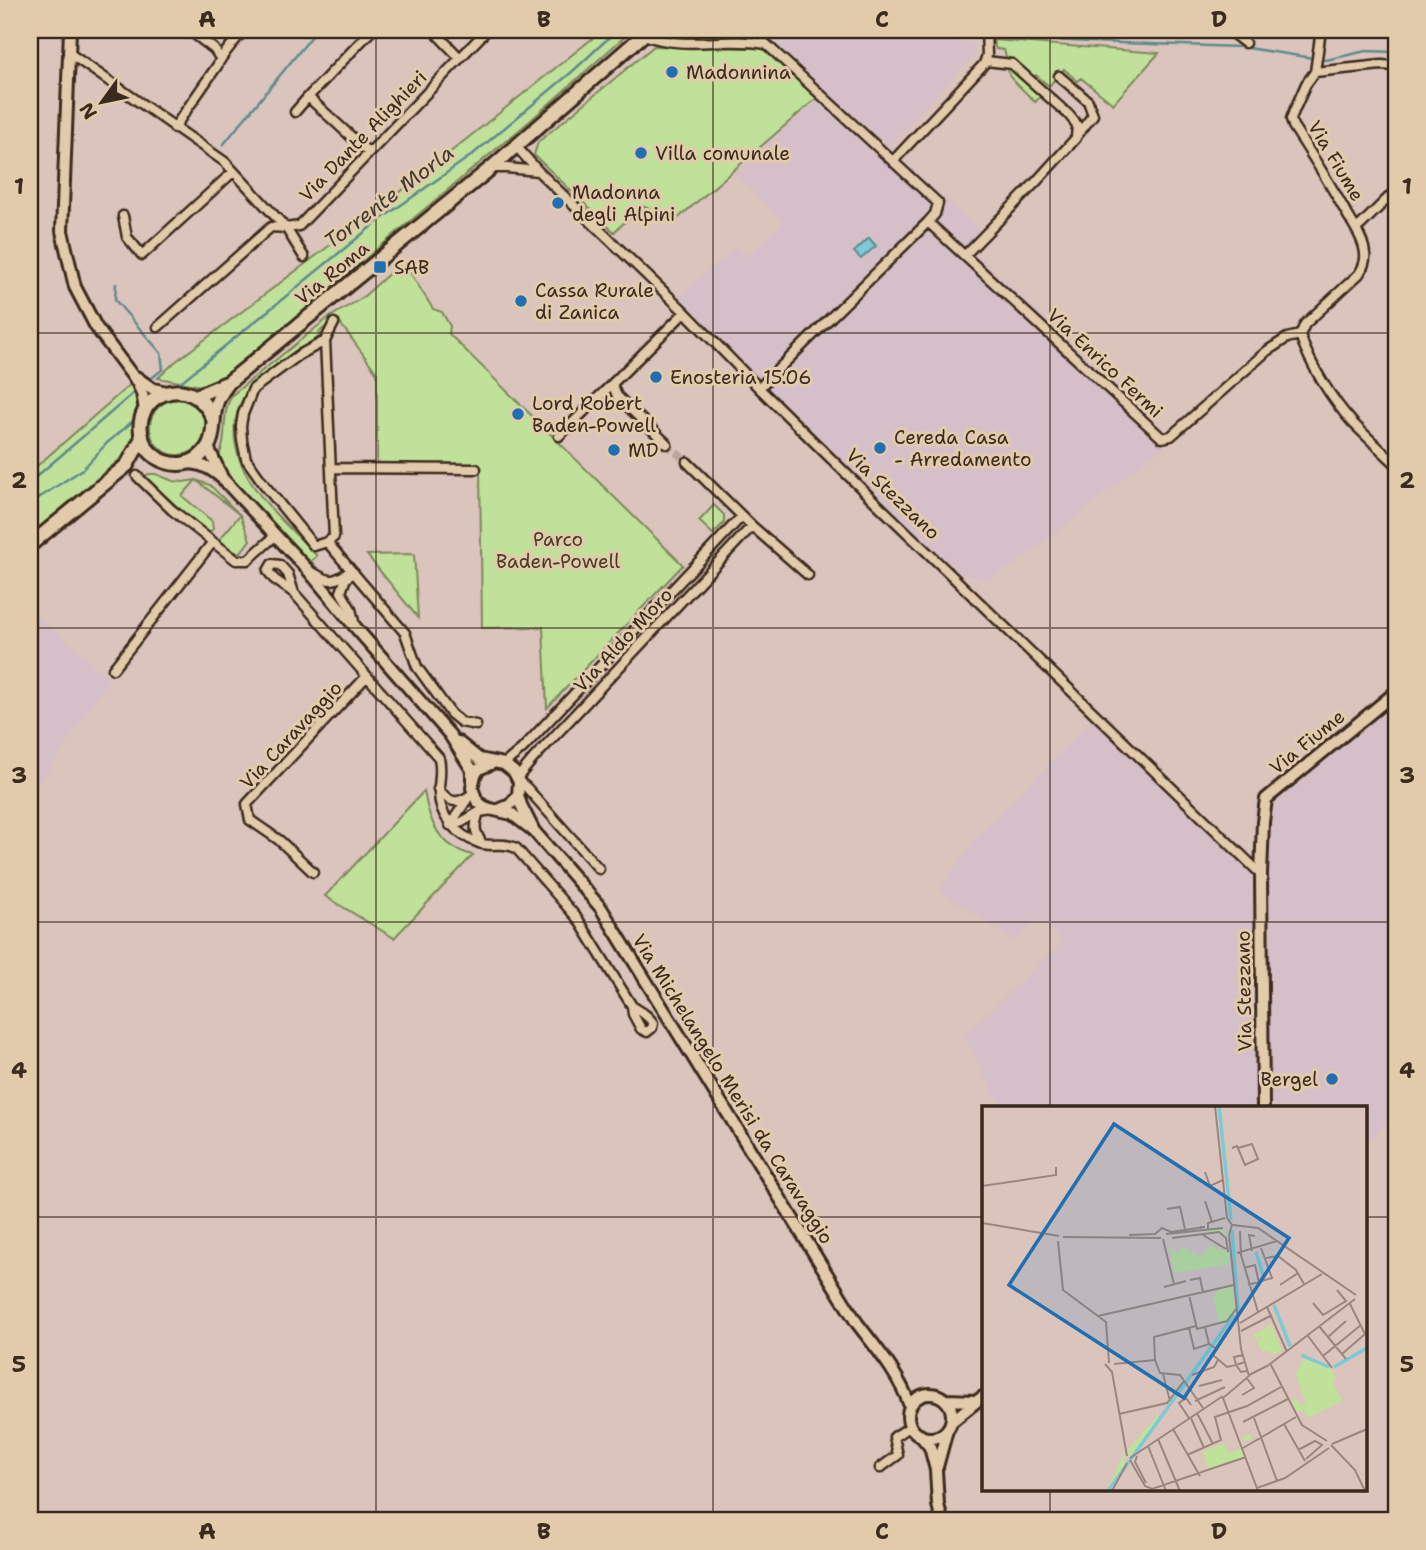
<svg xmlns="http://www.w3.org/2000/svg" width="1426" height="1550" font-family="'Shantell Sans',sans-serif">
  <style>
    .built { fill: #d5bfc8 }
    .green { fill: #c0e19a; stroke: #7e865c; stroke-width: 2 }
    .water { fill: #7bcad6; stroke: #618a8c; stroke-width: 2 }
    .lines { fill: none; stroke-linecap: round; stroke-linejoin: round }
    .stream { stroke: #618a8c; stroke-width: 2.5 }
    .minor-tunnel { stroke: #baa59c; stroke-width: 8; stroke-dasharray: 8 4; stroke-linecap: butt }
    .minor-casing { stroke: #3b2a1e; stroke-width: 13 }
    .tertiary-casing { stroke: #3b2a1e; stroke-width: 16 }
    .secondary-casing { stroke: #3b2a1e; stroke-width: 18 }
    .minor { stroke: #e2cbab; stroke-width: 8 }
    .tertiary { stroke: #e2cbab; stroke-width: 10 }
    .secondary { stroke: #e2cbab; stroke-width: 12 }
    .grid { fill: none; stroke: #3b2a1e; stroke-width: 2; stroke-opacity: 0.55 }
    .poi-dot { fill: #1f6fb2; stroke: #e2cbab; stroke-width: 2.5 }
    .labels { text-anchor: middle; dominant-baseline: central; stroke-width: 6; stroke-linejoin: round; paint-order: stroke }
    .poi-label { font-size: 19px; fill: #3b2a1e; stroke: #e2cbab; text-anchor: start }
    .street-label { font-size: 19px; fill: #3b2a1e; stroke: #e2cbab }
    .park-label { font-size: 19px; fill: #483c2a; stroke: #e2cbab }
    .water-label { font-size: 21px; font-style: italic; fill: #413a30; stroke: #e2cbab }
    .inset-river { fill: none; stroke: #7bcad6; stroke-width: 3.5 }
    .inset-road { fill: none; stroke: #9a867d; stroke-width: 2 }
    .view { fill: #1f6fb2; fill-opacity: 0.15; stroke: #1f6fb2; stroke-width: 3.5 }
    .inset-edge { fill: none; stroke: #3b2a1e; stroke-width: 3.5 }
    .neatline { fill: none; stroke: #3b2a1e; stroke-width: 2.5 }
    .grid-label { font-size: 23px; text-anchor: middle; font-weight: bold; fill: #3b2a1e }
  </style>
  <rect width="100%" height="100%" fill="#dac4bc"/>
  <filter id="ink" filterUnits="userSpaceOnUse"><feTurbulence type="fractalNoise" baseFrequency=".0143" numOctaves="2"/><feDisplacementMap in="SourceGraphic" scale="14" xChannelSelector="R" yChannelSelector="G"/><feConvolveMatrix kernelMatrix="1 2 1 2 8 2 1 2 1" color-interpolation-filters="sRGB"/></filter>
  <g filter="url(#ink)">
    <path class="built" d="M759 33 975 43 974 55 888 146 989 239 976 254 1140 407 1166 433 1164 446 1019 561 988 580 929 566 671 304 736 247 747 257 783 222 735 173 820 98Z
      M30 609 108 678 73 734 30 796Z
      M1396 685V1116L1365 1143V1107H1001L964 1036 1063 942 1040 918 1014 941 940 890 972 842 1094 718 1214 835 1255 859 1253 802Z"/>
    <path class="green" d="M603 30H632L531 120 222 379 201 386 158 378 175 362 394 197Z
      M668 30H756V34C727 35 693 44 667 31Z
      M993 40 1159 53 1113 104 1081 78 1077 81 1064 69 1049 86 1036 75 1032 79 1007 60 1004 50 996 49Z
      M654 46 763 48 818 97 676 220 642 206 614 232 534 155 538 142Z
      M1006 64 1043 94 1035 102 1010 77Z
      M403 261 433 309 442 312 450 326 449 334 683 565 547 708 543 627 482 628 480 465 377 464V373L337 319 319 332 320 336C297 351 264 371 247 393 240 401 237 412 235 422 228 477 284 521 317 556L311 561 322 574 308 566 225 476 218 458C229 438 220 414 232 395L328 318 362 298Z
      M133 382 143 395 138 430 130 451 30 535V472Z
      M150 427a28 28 0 1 1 56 0a28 28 0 1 1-56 0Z
      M149 474H156L173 481 183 482 196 480 210 485 240 515 250 540 241 552H231L219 540 240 515 196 480 182 496 212 521 213 529 209 533 142 477Z
      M714 505 724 515V523L713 534 699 521Z
      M414 554 418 618 367 555Z
      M424 791C429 822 439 847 473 855L394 938 325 896Z"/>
    <path class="water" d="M869 238 876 246 861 259 854 252Z"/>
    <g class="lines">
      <path class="stream" d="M859 30 1091 42 1241 47 1326 60 1366 51 1396 52
        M223 145 317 30
        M116 284 115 300 161 353 163 369 148 381
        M177 385 377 222 472 155 573 71 617 30
        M30 482 136 391
        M30 506 34 501 83 469 107 443 133 421"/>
      <path class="minor-tunnel" d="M667 444 687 462"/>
      <g class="minor-casing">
        <path id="minor" d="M189 30 214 49 220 58
          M433 30 460 58
          M1228 30 1245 43
          M1321 30 1315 72 1306 84 1294 111 1291 119 1293 126C1312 155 1330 184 1347 214 1354 226 1364 240 1365 254 1366 262 1363 268 1359 274L1305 324 1300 335C1310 365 1332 400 1353 423 1367 437 1382 451 1396 464
          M644 35C687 51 723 36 766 44L938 203 935 214 928 222 759 388
          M69 53 225 162 286 228 304 257
          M1315 72 1381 65 1396 66
          M1059 76 1088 101 1093 115 1076 137
          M295 112 308 97
          M174 128 217 66C222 54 235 41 244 30
          M516 146 538 171 685 312 759 388 869 496 1261 874
          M369 153 308 97 372 30
          M893 161 984 64 987 55 986 30
          M492 168H507L538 171
          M123 216 127 237 142 255 233 172
          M928 222 1162 438 1171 436 1267 351 1287 338 1300 335
          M1356 229 1362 224 1396 190
          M965 255 1035 183 1076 138 1077 125 1069 115 1012 64 986 61
          M158 327 271 227 286 228 299 226 487 30
          M325 341 334 537 327 542 314 546 266 487 246 459 242 440 241 426 243 414 253 389 299 355 325 341 334 323
          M559 436 612 384
          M667 444 617 396 612 384 685 312
          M687 462 752 526 808 575
          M331 468 476 469
          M137 476 172 510 236 560H248L276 535
          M327 542 405 633 417 667 451 714 461 722 476 725
          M314 573C330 583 334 582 349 572
          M354 573 346 578 341 592 351 609 355 626
          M294 593 288 574 280 565 272 564 268 571 274 579 294 593 439 758C442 771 439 778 439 790 438 816 456 835 479 843 493 848 502 841 516 848L578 919 632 1006 633 1014 641 1029 647 1032 652 1028 653 1023C647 1014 641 1012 632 1006
          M113 669 212 543
          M504 764 522 749 742 516
          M518 777 533 759 752 526
          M519 782 526 787 599 869
          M438 789C450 804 458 805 473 793
          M479 812C474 827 474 830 482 844
          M450 825 462 822 479 812 493 810
          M450 825 468 798
          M313 872 279 840 250 820 247 804 367 676
          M880 1468 898 1455 894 1437 911 1426"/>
      </g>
      <g class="tertiary-casing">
        <path id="tertiary" d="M70 30 62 231 75 287 96 327 137 382 142 393 145 410
          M136 377 153 389 167 392
          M208 447 221 475
          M185 463C201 463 210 468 222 478L308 570 356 628 450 735 472 770V779
          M458 742 479 759 504 764 514 772 519 782 518 795 510 805 498 810
          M493 763 479 769 475 775 472 788 477 801 483 806 490 809 512 814 534 831 601 908 857 1323C877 1349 899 1374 910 1406
          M518 795 521 805 533 829
          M1263 1107 1261 874 1263 822 1266 799 1396 692
          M908 1416a22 22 0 1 1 44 0a22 22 0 1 1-44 0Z
          M946 1400 977 1401
          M951 1422 977 1401 983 1397
          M920 1435 930 1447 936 1470 938 1505 942 1520
          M937 1467 947 1430"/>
      </g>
      <g class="secondary-casing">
        <path id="secondary" d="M196 396 229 382
          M213 419C193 368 127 395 143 441 147 451 156 459 166 462 178 466 192 464 201 455 217 441 211 423 216 405 218 396 224 389 229 382L491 168 649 30
          M30 545 127 465 142 438"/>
      </g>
      <use href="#minor" class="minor"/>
      <use href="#tertiary" class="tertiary"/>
      <use href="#secondary" class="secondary"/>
    </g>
  </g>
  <path class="grid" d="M376 30V1520M713 30V1520M1050 30V1107M30 333H1396M30 628H1396M30 922H1396M30 1217H983M1365 1217H1396M1050 1489V1520"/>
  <g class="poi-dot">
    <circle cx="672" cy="72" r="7"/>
    <circle cx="641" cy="153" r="7"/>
    <circle cx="558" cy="203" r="7"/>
    <rect x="373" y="260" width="14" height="14" rx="3.5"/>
    <circle cx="521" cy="301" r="7"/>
    <circle cx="656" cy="377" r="7"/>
    <circle cx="518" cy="414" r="7"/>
    <circle cx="880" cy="448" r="7"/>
    <circle cx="614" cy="450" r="7"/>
    <circle cx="1332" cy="1079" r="7"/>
  </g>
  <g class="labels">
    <g class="poi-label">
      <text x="686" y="72">Madonnina</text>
      <text x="655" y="153">Villa comunale</text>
      <text x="572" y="192">Madonna<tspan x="572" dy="22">degli Alpini</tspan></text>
      <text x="394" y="267">SAB</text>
      <text x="535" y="290">Cassa Rurale<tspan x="535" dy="22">di Zanica</tspan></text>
      <text x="670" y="377">Enosteria 15.06</text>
      <text x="532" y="403">Lord Robert<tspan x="532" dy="22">Baden-Powell</tspan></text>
      <text x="894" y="437">Cereda Casa<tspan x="894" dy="22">- Arredamento</tspan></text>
      <text x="628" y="450">MD</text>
      <text x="1318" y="1079" text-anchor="end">Bergel</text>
    </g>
    <g class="street-label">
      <text transform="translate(363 136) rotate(-46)">Via Dante Alighieri</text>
      <text transform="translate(1336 161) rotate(59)">Via Fiume</text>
      <text transform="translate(332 273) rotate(-39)">Via Roma</text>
      <text transform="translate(1105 363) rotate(43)">Via Enrico Fermi</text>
      <text transform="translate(893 494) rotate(44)">Via Stezzano</text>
      <text transform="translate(623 640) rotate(-47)">Via Aldo Moro</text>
      <text transform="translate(291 735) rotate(-47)">Via Caravaggio</text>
      <text transform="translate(1307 742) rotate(-39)">Via Fiume</text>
      <text transform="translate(1244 991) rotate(-91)">Via Stezzano</text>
      <text transform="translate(733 1089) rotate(58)">Via Michelangelo Merisi da Caravaggio</text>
    </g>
    <g class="park-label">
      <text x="558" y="539">Parco<tspan x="558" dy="22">Baden-Powell</tspan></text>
    </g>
    <g class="water-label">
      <text transform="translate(389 197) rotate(-37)">Torrente Morla</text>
    </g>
  </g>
  <g transform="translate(982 1106)">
    <rect width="385" height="385" fill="#dac4bc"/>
    <path d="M239 122 244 128 248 158 193 167 187 141 196 147 200 140 219 152 227 140 246 146 241 127 220 126ZM250 180 253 202 245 214 236 217 232 192 235 184ZM289 218 300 245 289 249 286 243 280 246 275 235 281 230 273 233 272 229ZM323 250 350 263 354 273 350 275 360 295 326 312 321 304 315 306 309 295 314 292 319 300 324 298 314 268ZM176 300V315L150 348 142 351 143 358 125 385 141 349 174 311ZM269 328V334H260L262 351 228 365 220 346 242 337 246 347 259 342V333Z" fill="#c0e19a"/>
    <path class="inset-river" d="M237 0 249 114M250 124 256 205M274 146 282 172M292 199 308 240M319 249 347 261M352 261 385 242M126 385 252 209"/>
    <path class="inset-road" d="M233 0 245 112 250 119 247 129 259 243 267 270 241 292 276 385M250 42 255 40 263 59 276 53 270 38 256 42M223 66 228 80 241 74M0 80 74 69V61M223 95 230 116M185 103 198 101 203 123M0 117 77 130M251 119 276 122 374 189M226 123V117L243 112M258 125 259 149 276 206M184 128 241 122M147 129 173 128 180 122 189 126 223 121H218M221 129 244 143M81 131 179 132M190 132 237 126 244 132 246 146M181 133 192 178M76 135 81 184 124 216 127 257M270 145 267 129 273 130M255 147 295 135M284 152 296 150 314 164 322 178M262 162 273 159 277 177M208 174 218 172 221 186M266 179 290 172 279 142M298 179 316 167M182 181 204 175M207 189 215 223 245 215 254 203M331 197 341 209 364 195 355 184M285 201 305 246M116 210 252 179M258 217 340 168M337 220 364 253M207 222 212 243 227 238M259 225 290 209M326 230 350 262M346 231 364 215M360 248 383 228 368 198M231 249 245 261 254 259 259 266 265 265M261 249 252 251 254 259 263 256M341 250 379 219M173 254 172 231 214 220M123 258 130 266 145 350M132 258 173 254 178 267 198 269 221 302M290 261 288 258 373 193M290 261 320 319 345 335M221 263 235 243 227 238 223 221M181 268 188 295M210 269 232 261 236 254M267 269 287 259M217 280 240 274M260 289 272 282 264 271M213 295 243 281M215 307 231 338M137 308 185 297 202 275M207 312 197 297 204 292 209 299M209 312 222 342M272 312 295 375M261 316 306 293M302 318 323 355M191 323 218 370M176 333 198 385M350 338 385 323M349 339 373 364 383 385M166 340 184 385M261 342 314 311M316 344 333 335 340 339 324 353M205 349 239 334 233 311 265 300 299 281M155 350 153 356 164 377M148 352 241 290M148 354 163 380 170 383 264 351M275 382 303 372 347 342M130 385 145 357"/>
    <path class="view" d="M132 18 307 132 202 292 27 179Z"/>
    <rect width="385" height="385" class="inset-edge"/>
  </g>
  <rect width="1426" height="1550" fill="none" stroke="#e2cbab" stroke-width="77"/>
  <g transform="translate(102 102) rotate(237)" stroke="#e2cbab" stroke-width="5" paint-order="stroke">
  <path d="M0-5L12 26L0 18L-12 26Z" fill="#3b2a1e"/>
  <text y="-10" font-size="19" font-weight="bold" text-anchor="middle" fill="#3b2a1e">N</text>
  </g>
  <rect x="38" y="38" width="1350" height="1474" class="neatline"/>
  <g class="grid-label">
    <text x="207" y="27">A</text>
    <text x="544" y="27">B</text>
    <text x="882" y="27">C</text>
    <text x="1219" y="27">D</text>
    <text x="19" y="194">1</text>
    <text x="1407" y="194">1</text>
    <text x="19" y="488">2</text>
    <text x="1407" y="488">2</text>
    <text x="19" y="783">3</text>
    <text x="1407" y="783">3</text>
    <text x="19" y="1078">4</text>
    <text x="1407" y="1078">4</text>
    <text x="19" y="1372">5</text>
    <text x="1407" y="1372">5</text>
    <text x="207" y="1539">A</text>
    <text x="544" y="1539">B</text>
    <text x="882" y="1539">C</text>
    <text x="1219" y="1539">D</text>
  </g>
</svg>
